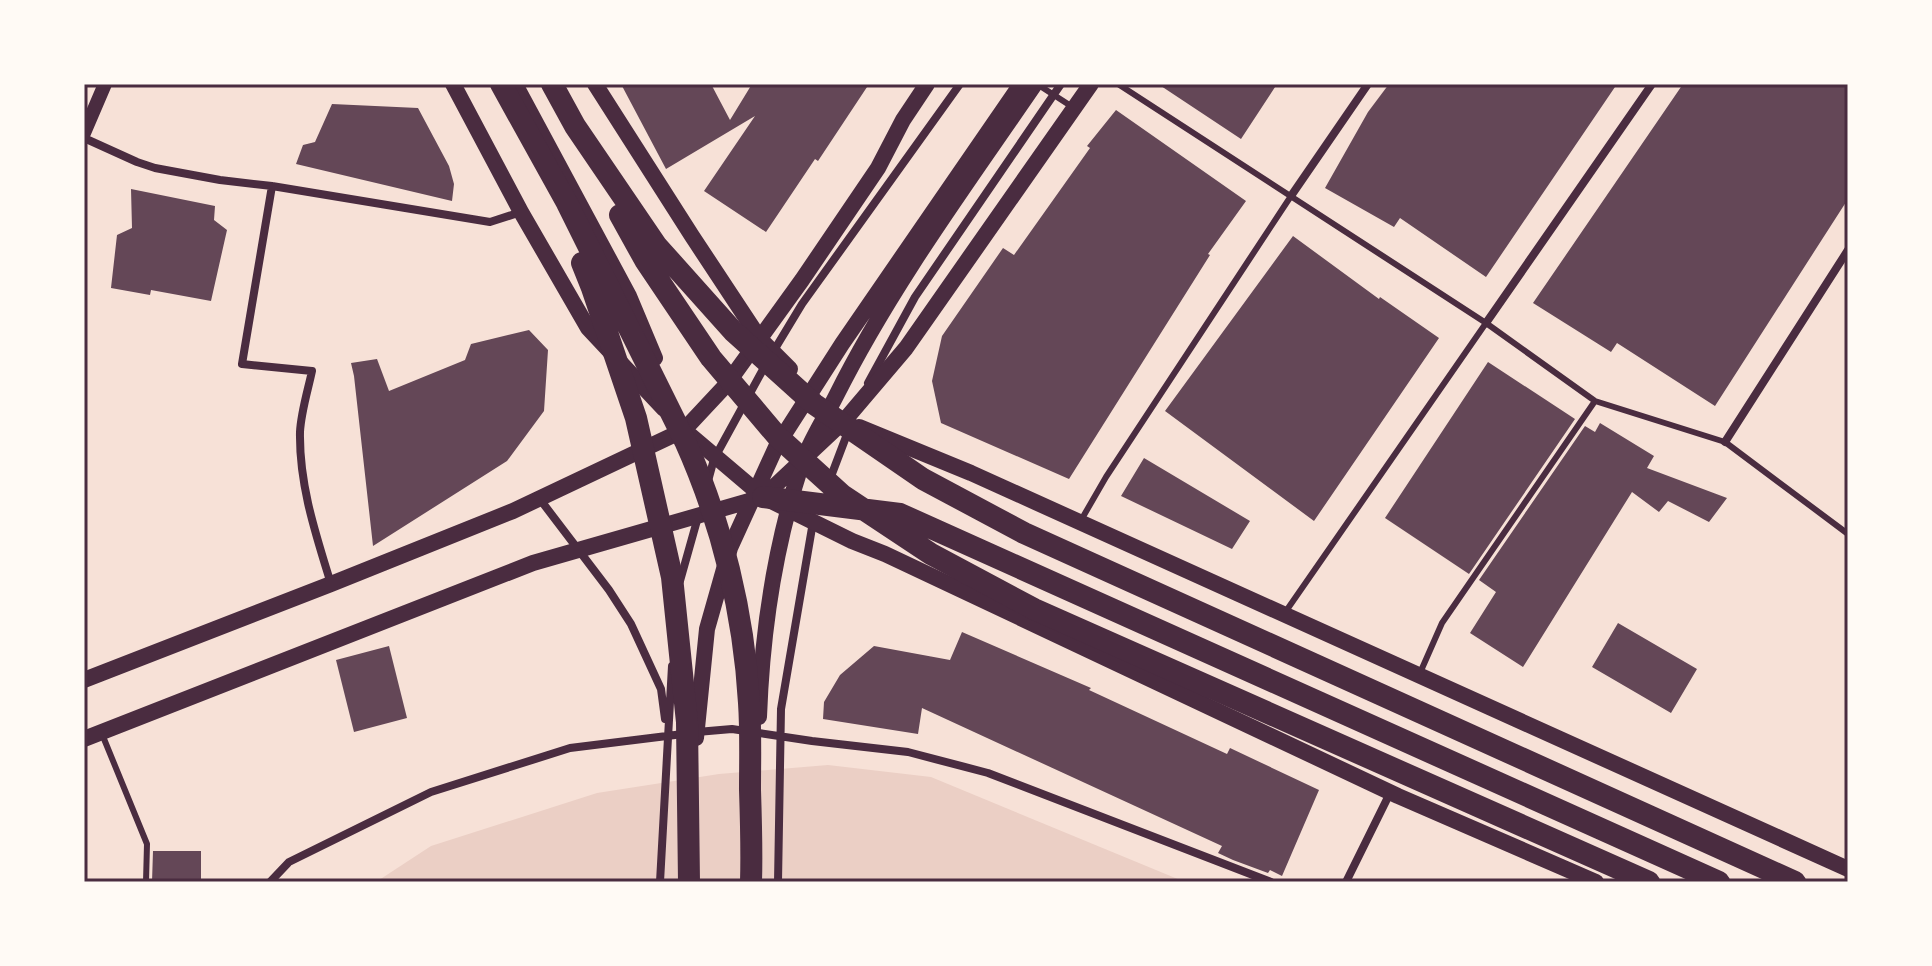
<svg xmlns="http://www.w3.org/2000/svg" width="1932" height="966" font-family="'DejaVu Sans',sans-serif">
  <style>
    .green { fill: #ebcfc5 }
    .building { fill: #644757 }
    .lines { fill: none; stroke-linecap: round; stroke-linejoin: round }
    .service { stroke: #4a2c40; stroke-width: 6 }
    .minor { stroke: #4a2c40; stroke-width: 8 }
    .tertiary { stroke: #4a2c40; stroke-width: 14 }
    .secondary { stroke: #4a2c40; stroke-width: 16 }
    .trunk { stroke: #4a2c40; stroke-width: 22 }
    .neatline { fill: none; stroke: #4a2c40; stroke-width: 3 }
  </style>
  <rect width="100%" height="100%" fill="#f7e1d7"/>
  <path class="green" d="M828 765 931 777 1185 882H376L431 846 597 793 719 774Z"/>
  <path class="building" d="M621 84H711L730 120 752 84H869L818 161 815 159 766 232 704 191 755 116 666 169Z
    M1158 84H1277L1241 139Z
    M1389 84H1617L1486 277 1400 218 1394 227 1325 188 1368 112Z
    M1683 84H1848V199L1715 406 1617 343 1611 352 1533 303Z
    M332 104 418 108 449 166 454 184 452 201 296 164 303 145 315 142Z
    M1116 110 1246 201 1208 254 1210 255 1069 479 941 423 932 381 942 336 1003 248 1014 255 1090 148 1087 146Z
    M131 189 215 206 214 220 227 230 211 301 151 290 150 295 111 288 117 235 132 228Z
    M1293 236 1379 299 1380 297 1439 338 1314 521 1165 411Z
    M529 330 548 350 544 411 507 461 373 546 354 376 351 363 377 359 389 391 465 360 471 344Z
    M1488 362 1575 419 1469 574 1385 518Z
    M1600 423 1654 456 1647 468 1727 498 1709 522 1668 501 1659 512 1632 492 1523 667 1470 633 1496 592 1479 580 1585 426 1595 432Z
    M1144 458 1250 521 1232 549 1121 496Z
    M1618 623 1697 669 1671 713 1592 667Z
    M962 632 1091 688 1089 690 1227 754 1230 748 1319 790 1282 876 1270 870 1268 873 1233 860 1218 853 1222 846 922 708 918 734 823 719 824 702 840 675 874 646 950 660Z
    M389 646 407 718 354 732 336 660Z
    M153 851H201V882H152Z"/>
  <g class="lines">
    <path class="service" d="M1037 84 1074 108
      M1118 84 1486 323 1595 401 1725 442 1848 534
      M1080 522 1106 477 1291 196
      M1284 614 1486 323
      M1420 673 1442 623 1595 401
      M102 734 147 844 146 882"/>
    <path class="minor" d="M84 138 137 162 155 168 220 180 272 186 490 222 521 212
      M272 186 242 364 312 371C308 390 301 412 300 432 299 485 316 535 331 584
      M1291 196 1368 84
      M1486 323 1652 84
      M773 352 802 304 960 84
      M868 383 915 297 1061 84
      M1725 442 1848 250
      M830 479 849 429
      M708 481 714 459 766 364
      M539 498 609 590 631 624 661 689 665 719
      M680 581 698 517
      M697 732 732 729 812 741 908 752 988 773 1271 882
      M270 882 289 862 431 792 570 748 683 734
      M660 882 672 666
      M778 882 781 709 813 522
      M1346 882 1390 793"/>
    <path class="tertiary" d="M84 133 105 84"/>
    <path class="secondary" d="M453 84 521 212 588 328 664 409
      M515 84 629 296 655 358
      M595 84 692 236 760 339 790 369
      M859 427 971 473 1848 869
      M683 429 763 497 852 541 885 554 1398 796 1596 882
      M84 680 331 584 513 511 684 430 727 384 802 280 878 168 903 120 927 84
      M759 717C762 632 775 546 801 466 809 442 825 418 836 396 891 286 966 185 1035 84
      M696 738 707 629 730 548 776 447 842 344 1021 84
      M84 739 533 563 763 497 844 421 906 348 1091 84"/>
    <path class="trunk" d="M501 84 567 203 685 441C722 523 744 614 749 703 751 732 750 761 750 790 751 820 752 851 751 882
      M552 84 575 126 656 245 733 331 814 404 923 479 1024 533 1795 882
      M620 215 645 260 711 358 777 436 842 495 931 554 1034 609 1649 882
      M582 263 592 288 636 418 672 577 687 722 689 882
      M763 497 900 514 1719 882"/>
  </g>
  <rect width="1932" height="966" fill="none" stroke="#fffaf5" stroke-width="172"/>
  <rect x="86" y="86" width="1760" height="794" class="neatline"/>
</svg>
